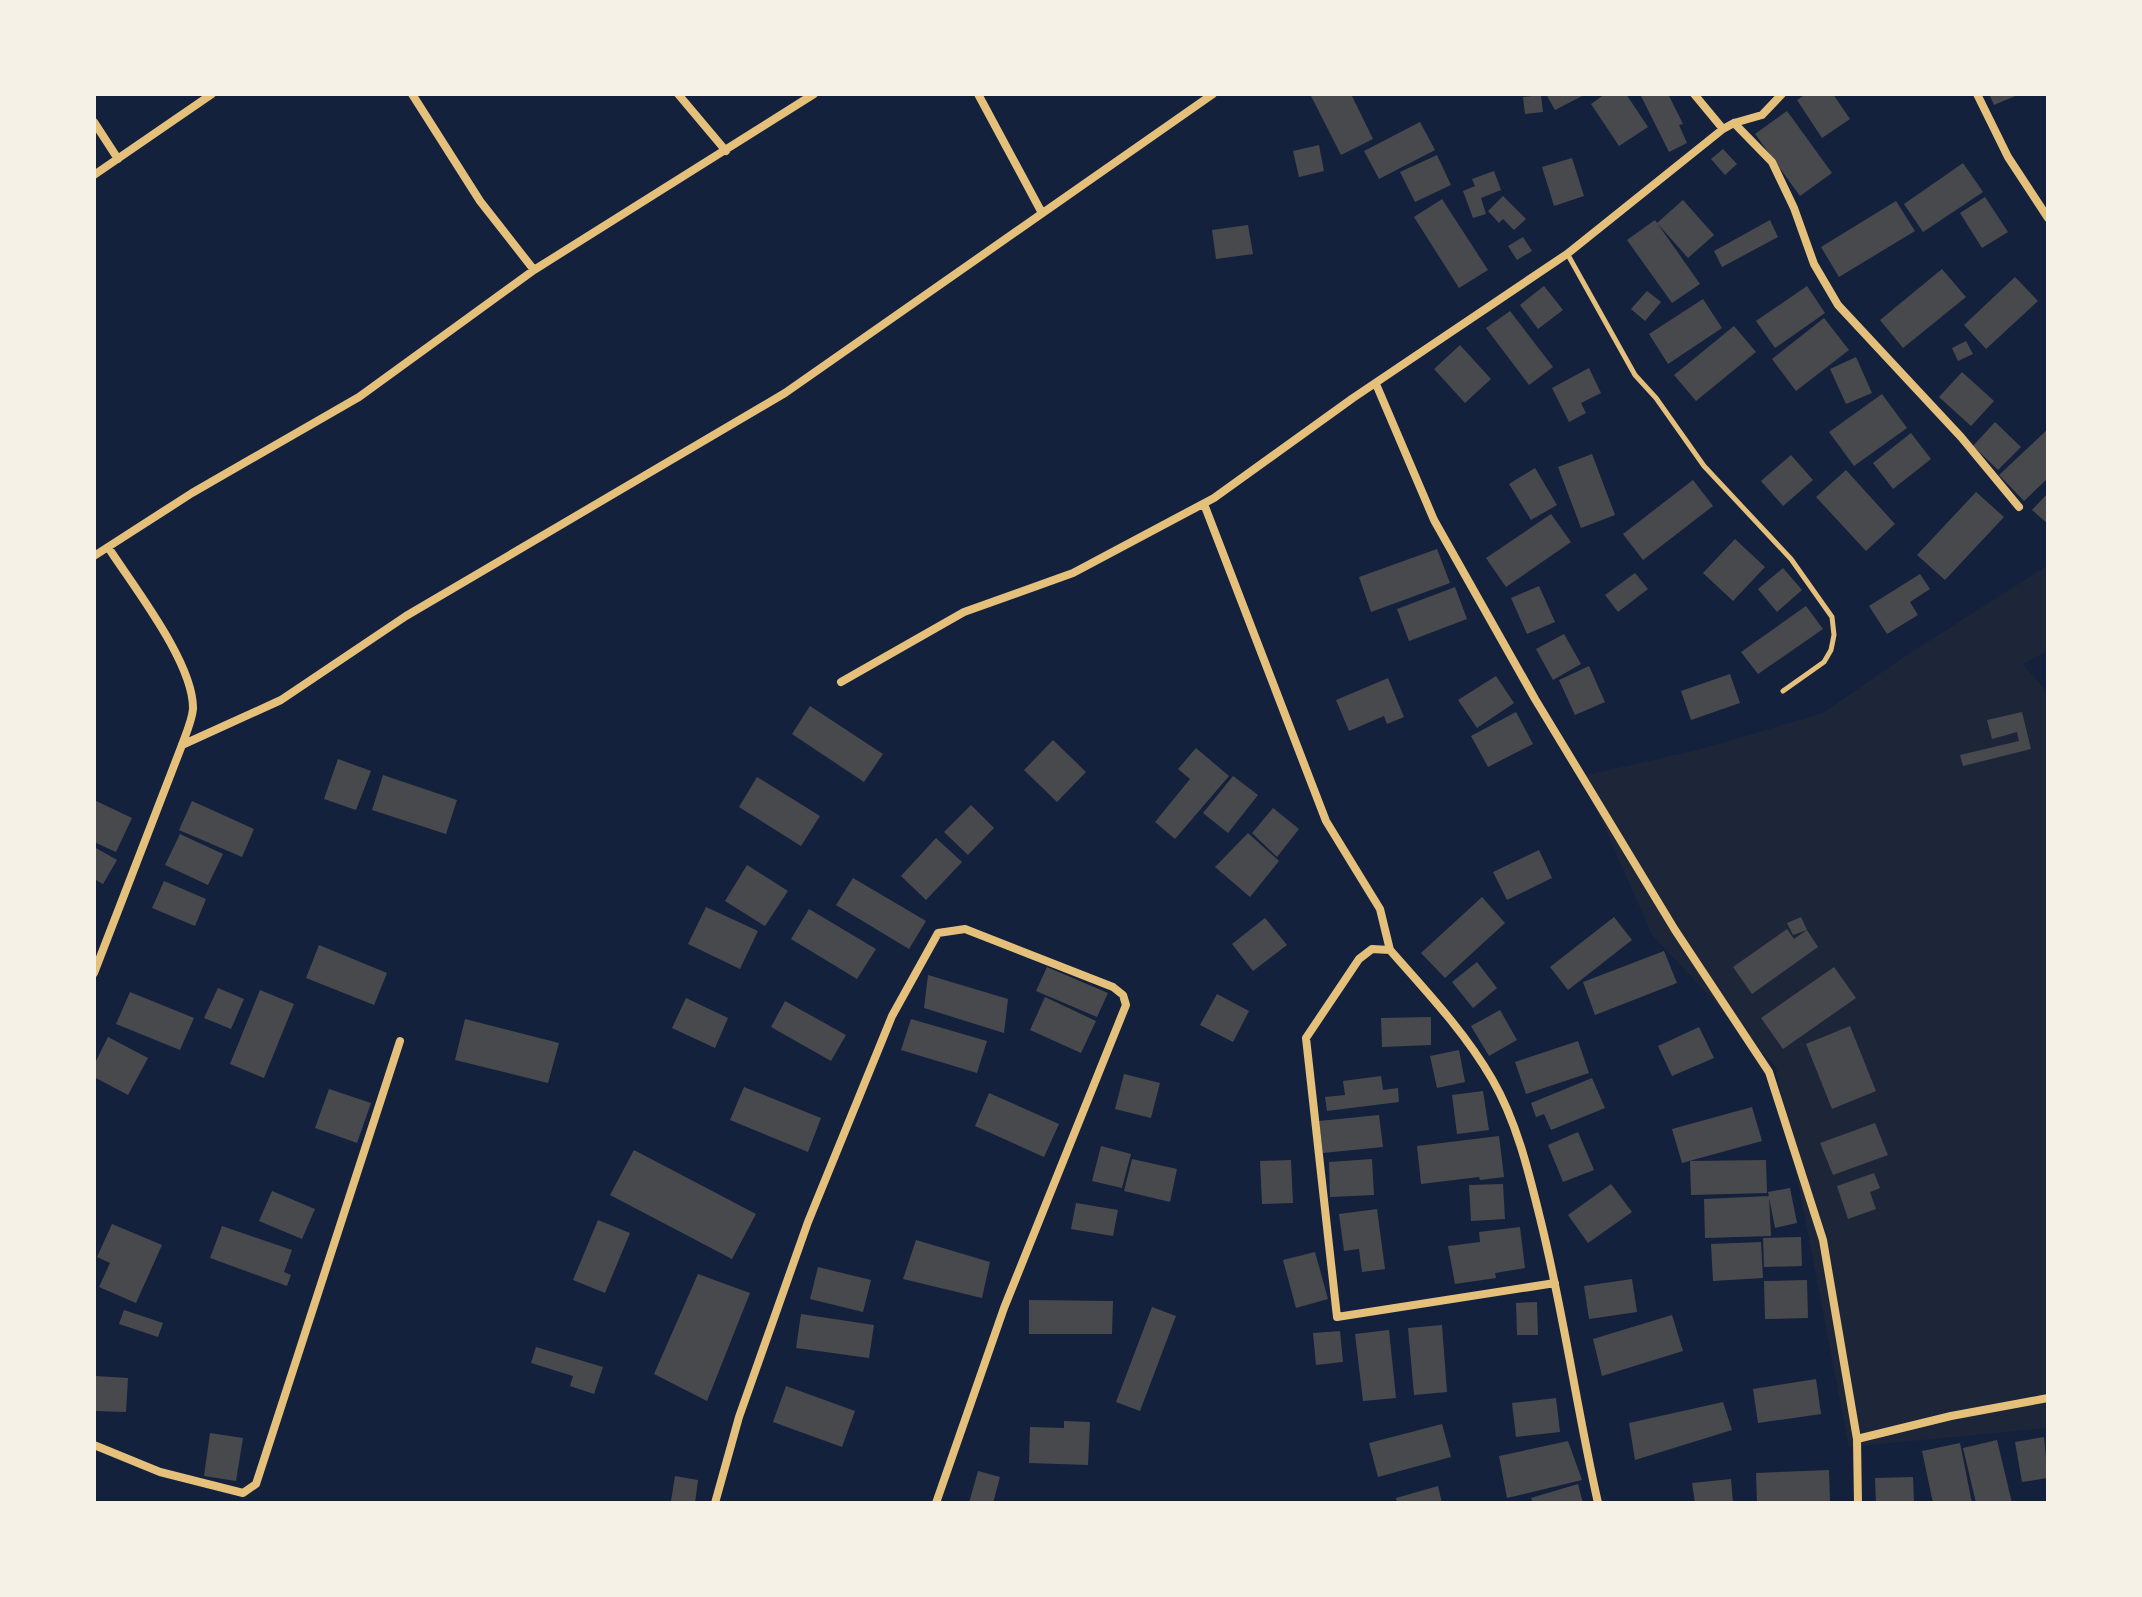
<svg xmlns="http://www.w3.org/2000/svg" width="2142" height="1597" font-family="'Public Sans',sans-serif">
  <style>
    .green { fill: #1d2539 }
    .building { fill: #48494c }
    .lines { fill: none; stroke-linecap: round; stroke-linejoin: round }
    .service { stroke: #e5c07b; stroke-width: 5 }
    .minor { stroke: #e5c07b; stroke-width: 8 }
  </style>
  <rect width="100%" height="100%" fill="#14213d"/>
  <path class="green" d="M2048 565V651L2023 664 2048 693V1428L1849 1447 1776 1067 1652 935 1582 776 1698 750 1823 713 1907 655Z"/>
  <path class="building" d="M1310 94H1351L1373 139 1341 155Z
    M1546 94H1586L1555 110Z
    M1605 94H1626L1648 127 1619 146 1591 104Z
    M1640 94H1668L1683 124 1679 125 1687 143 1669 152Z
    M1806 94H1833L1850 119 1822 138 1797 100Z
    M1989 94H2020L1994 105Z
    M1541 95 1543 112 1525 114 1523 97Z
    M1787 111 1832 173 1800 196 1755 134Z
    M1420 122 1435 150 1379 179 1364 151Z
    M1319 145 1324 171 1299 177 1293 151Z
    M1723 149 1737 164 1725 175 1711 159Z
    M1437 155 1451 185 1415 202 1400 172Z
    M1572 158 1584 196 1554 206 1542 167Z
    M1963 163 1983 192 1923 232 1904 204Z
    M1494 171 1501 190 1481 198 1486 214 1473 218 1463 191 1475 186 1472 179Z
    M1503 196 1526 219 1514 230 1503 219 1499 223 1488 211Z
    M1985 197 2008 232 1982 248 1960 213Z
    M1442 199 1488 270 1459 288 1414 217Z
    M1683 200 1714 235 1688 258 1657 223Z
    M1896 201 1915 231 1839 277 1821 247Z
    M1655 220 1700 284 1672 303 1627 240Z
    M1770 220 1778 237 1722 267 1714 251Z
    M1248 225 1253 254 1216 259 1212 230Z
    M1523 237 1532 251 1517 260 1508 246Z
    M1942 269 1966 297 1903 348 1880 320Z
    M2015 277 2038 301 1986 349 1964 325Z
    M1544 286 1563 310 1538 329 1520 305Z
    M1807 286 1825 313 1775 348 1756 321Z
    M1647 291 1661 302 1645 321 1631 309Z
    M1703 299 1722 328 1668 364 1649 334Z
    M1510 311 1553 367 1529 385 1486 328Z
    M1824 318 1849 350 1796 391 1772 359Z
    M1734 326 1756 352 1696 401 1674 375Z
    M1966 341 1973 354 1958 361 1952 348Z
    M1460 345 1491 379 1465 403 1434 369Z
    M1856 357 1872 393 1846 404 1830 369Z
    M1589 368 1601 393 1581 403 1586 413 1569 422 1552 388Z
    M1962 372 1994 401 1971 426 1939 397Z
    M1882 394 1907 428 1854 466 1829 432Z
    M1995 422 2021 447 1998 470 1973 446Z
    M2048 429V478L2024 501 1999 475Z
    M1911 433 1931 459 1893 489 1873 463Z
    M1592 454 1615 515 1581 528 1558 467Z
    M1791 455 1813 480 1783 506 1761 481Z
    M1535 468 1557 505 1531 520 1509 484Z
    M1846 470 1895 524 1866 551 1816 497Z
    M1693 480 1713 506 1643 560 1623 534Z
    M1976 492 2004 517 1945 580 1917 555Z
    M2048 493V524L2032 510Z
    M1551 514 1571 542 1506 587 1486 558Z
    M1735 539 1765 567 1733 601 1703 573Z
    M1437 549 1450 583 1371 612 1359 577Z
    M1783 568 1802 590 1777 612 1758 589Z
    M1635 573 1648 589 1618 612 1605 595Z
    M1920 574 1930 589 1910 602 1918 615 1887 634 1869 606Z
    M1539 586 1555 622 1527 634 1511 598Z
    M1455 587 1467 619 1409 641 1397 609Z
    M1806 606 1823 629 1758 674 1741 652Z
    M1564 634 1581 664 1553 680 1536 649Z
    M1589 666 1605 702 1575 715 1559 680Z
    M1730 674 1740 703 1691 720 1681 691Z
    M1496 676 1514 703 1477 728 1458 700Z
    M1388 678 1404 717 1387 724 1384 716 1349 731 1336 700Z
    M810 706 883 754 864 782 792 734Z
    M1516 712 1533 744 1488 767 1471 736Z
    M2022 712 2031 749 1963 766 1960 755 2019 741 2017 732 1992 739 1987 720Z
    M1053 740 1086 772 1057 802 1024 770Z
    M1196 748 1229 776 1175 839 1155 822 1190 779 1178 769Z
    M338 759 371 771 356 810 324 799Z
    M383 775 457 800 446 834 372 810Z
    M1233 776 1258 795 1228 833 1203 813Z
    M757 777 820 816 801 846 739 807Z
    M94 800 132 818 116 852 94 842Z
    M192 801 254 829 242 857 179 830Z
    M971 805 994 828 968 855 944 832Z
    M1273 808 1299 829 1277 857 1252 833Z
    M1248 833 1279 861 1250 897 1215 867Z
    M180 834 223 854 208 885 165 865Z
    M936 838 962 862 926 900 901 876Z
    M94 847 117 860 103 884 94 879Z
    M1539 850 1552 878 1507 900 1493 872Z
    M747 865 788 891 765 926 725 901Z
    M853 878 926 921 909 949 836 905Z
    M164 881 206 899 195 926 152 908Z
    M1482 897 1505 923 1445 978 1421 953Z
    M706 907 758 931 740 969 688 944Z
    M809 909 876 949 857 979 791 939Z
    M1614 917 1632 940 1568 990 1550 967Z
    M1801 917 1807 930 1793 935 1787 923Z
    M1265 918 1287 945 1253 971 1232 944Z
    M1787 929 1794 939 1807 930 1818 947 1752 994 1733 967Z
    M319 945 387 973 374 1005 306 978Z
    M1664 951 1677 983 1595 1015 1583 982Z
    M1477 962 1497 988 1473 1008 1452 982Z
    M1047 967 1108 993 1097 1017 1036 991Z
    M1834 967 1856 998 1783 1049 1761 1018Z
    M928 975 1008 999 1004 1033 924 1008Z
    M218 988 244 999 231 1029 204 1018Z
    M260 990 294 1004 264 1078 230 1064Z
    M130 992 194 1018 180 1050 116 1024Z
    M1217 994 1249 1011 1233 1042 1200 1025Z
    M1045 997 1096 1021 1081 1053 1030 1030Z
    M686 998 728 1018 715 1048 672 1028Z
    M785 1001 846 1035 831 1061 771 1027Z
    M1500 1010 1517 1040 1489 1056 1471 1026Z
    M1431 1017V1045L1382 1047 1381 1018Z
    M465 1019 559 1043 548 1083 455 1060Z
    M911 1019 987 1041 977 1073 901 1050Z
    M1850 1026 1876 1091 1832 1109 1806 1044Z
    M1699 1027 1714 1058 1672 1076 1658 1046Z
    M108 1037 148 1058 128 1095 94 1077V1065Z
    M1578 1041 1589 1073 1526 1094 1515 1062Z
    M1459 1050 1465 1082 1437 1088 1430 1056Z
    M1124 1074 1160 1083 1151 1118 1115 1109Z
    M1381 1076 1383 1090 1398 1088 1399 1102 1327 1111 1325 1097 1345 1095 1343 1081Z
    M1592 1078 1605 1108 1551 1130 1544 1114 1536 1117 1531 1103Z
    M744 1087 821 1118 808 1152 730 1120Z
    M329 1089 371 1103 357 1143 315 1128Z
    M1483 1091 1489 1130 1457 1134 1452 1095Z
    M989 1093 1059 1124 1044 1157 975 1126Z
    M1752 1107 1762 1141 1682 1163 1672 1129Z
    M1379 1115 1383 1147 1323 1153 1319 1121Z
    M1875 1123 1888 1155 1833 1175 1820 1143Z
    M1578 1132 1594 1170 1563 1182 1548 1145Z
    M1499 1136 1504 1177 1480 1180 1479 1177 1421 1184 1417 1146Z
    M1101 1146 1131 1154 1122 1188 1092 1181Z
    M634 1150 756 1214 732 1259 610 1195Z
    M1132 1159 1177 1169 1170 1202 1124 1191Z
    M1372 1159 1374 1195 1330 1197 1329 1162Z
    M1291 1160 1293 1203 1262 1204 1260 1161Z
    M1766 1160 1767 1193 1691 1195 1690 1161Z
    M1874 1173 1880 1188 1870 1192 1876 1209 1848 1219 1837 1186Z
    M1503 1184 1505 1219 1471 1221 1469 1185Z
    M1611 1184 1632 1212 1588 1243 1568 1215Z
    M1790 1188 1797 1223 1775 1228 1768 1192Z
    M272 1191 315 1209 302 1239 259 1221Z
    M1769 1196 1771 1236 1705 1238 1704 1199Z
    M1076 1203 1118 1210 1113 1236 1071 1229Z
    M1377 1209 1385 1269 1362 1272 1359 1249 1344 1251 1339 1214Z
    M598 1220 630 1233 605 1293 573 1280Z
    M112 1224 162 1245 136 1303 99 1287 110 1263 97 1257Z
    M222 1226 292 1250 284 1272 291 1275 287 1286 210 1258Z
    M1520 1227 1525 1268 1495 1273 1496 1278 1455 1284 1448 1246 1480 1242 1479 1232Z
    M1801 1237 1802 1266 1764 1267 1763 1238Z
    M916 1240 990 1262 982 1298 903 1279Z
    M1761 1242 1763 1278 1713 1281 1711 1244Z
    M1315 1252 1328 1299 1296 1308 1283 1260Z
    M818 1267 871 1280 863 1312 810 1299Z
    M698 1274 750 1293 707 1401 654 1374Z
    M1632 1279 1637 1312 1589 1319 1584 1286Z
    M1807 1280 1808 1318 1765 1319 1764 1281Z
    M1029 1300 1113 1301 1112 1334H1029Z
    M1537 1302 1538 1335H1517L1516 1303Z
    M1152 1307 1176 1316 1140 1411 1116 1402Z
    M124 1310 163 1323 158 1337 119 1324Z
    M801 1314 874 1325 869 1358 796 1348Z
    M1672 1315 1683 1351 1602 1376 1593 1339Z
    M1442 1325 1447 1392 1414 1395 1408 1328Z
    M1389 1330 1396 1398 1363 1401 1355 1334Z
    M1340 1331 1343 1362 1316 1365 1313 1333Z
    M536 1347 603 1367 594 1394 570 1386 573 1376 531 1363Z
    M95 1376 128 1378 126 1412 94 1411Z
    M1816 1379 1821 1414 1758 1423 1753 1389Z
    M786 1386 855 1411 842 1447 773 1422Z
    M1556 1398 1560 1432 1516 1437 1512 1403Z
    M1723 1402 1732 1430 1635 1460 1629 1423Z
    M1064 1421 1090 1422 1088 1465 1029 1463 1030 1427 1064 1428Z
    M1442 1424 1451 1457 1378 1477 1369 1443Z
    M210 1433 243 1438 236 1481 204 1476Z
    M2044 1437 2048 1478 2022 1482 2015 1442Z
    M1997 1440 2012 1503H1976L1963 1448Z
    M1568 1441 1582 1480 1507 1498 1499 1456Z
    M1960 1443 1972 1503H1933L1922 1451Z
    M1829 1470 1830 1503H1757L1756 1473Z
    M978 1471 1000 1477 993 1503H969Z
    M675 1476 698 1480 695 1503 671 1501Z
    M1913 1477 1914 1503H1876L1875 1478Z
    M1731 1479 1733 1503H1695L1692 1483Z
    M1578 1484 1583 1503H1533L1531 1498Z
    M1438 1486 1442 1503H1397L1396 1498Z"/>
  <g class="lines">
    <path class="service" d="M1568 255 1635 375 1656 398 1704 466 1791 559 1832 617 1834 635 1831 650 1824 662 1783 691"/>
    <path class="minor" d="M412 94 480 201 534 270
      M678 94 726 151
      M978 94 1042 213
      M1694 94 1723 129
      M1977 94 2008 157 2048 218
      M94 122 118 159
      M1734 123 1772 162 1794 208 1814 264 1838 305 1961 437 2019 507
      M94 175 212 94
      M1376 384 1434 520 1535 699 1675 930 1769 1072 1823 1240 1857 1439 1858 1503
      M1204 504 1326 821 1380 909 1390 950 1372 949 1359 959 1306 1038 1337 1317 1555 1283
      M94 556 192 493 359 397 534 270 814 94
      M841 682 964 612 1073 573 1214 498 1353 398 1567 254 1723 129 1734 123 1762 115 1782 94
      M182 745 281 700 406 616 785 393 1213 94
      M1390 950C1426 991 1464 1031 1492 1079 1517 1122 1529 1173 1541 1222 1564 1315 1577 1410 1598 1503
      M94 973 182 745C186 734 192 720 193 709 194 663 133 586 108 547
      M1857 1439 1951 1416 2048 1398
      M94 1445 160 1472 243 1493 256 1484 400 1041
      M715 1503 739 1417 808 1222 892 1016 938 933 965 929 1113 987 1123 995 1126 1005 1004 1308 936 1503"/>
  </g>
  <rect width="2142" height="1597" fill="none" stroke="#f6f1e7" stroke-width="192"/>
</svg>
